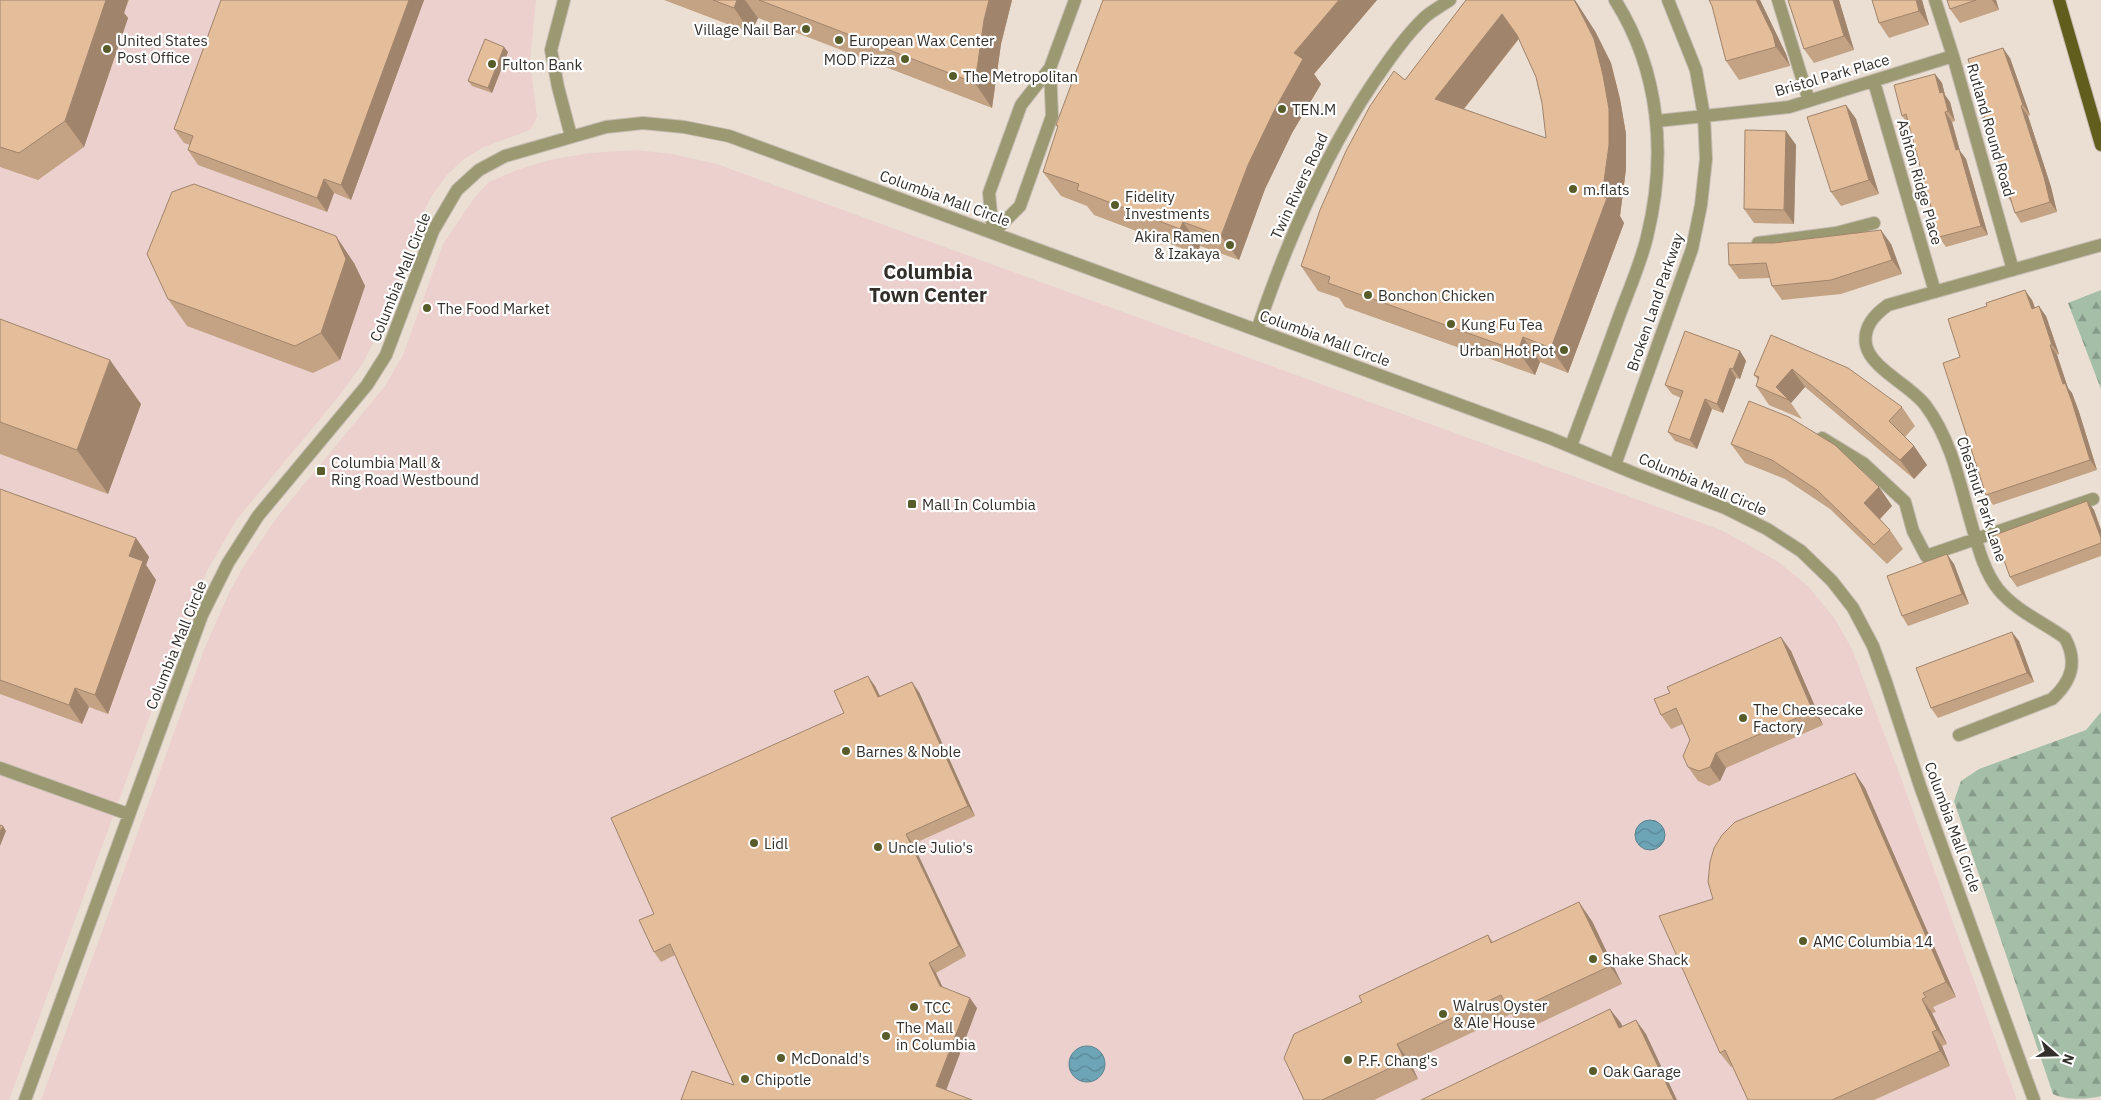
<svg xmlns="http://www.w3.org/2000/svg" width="2101" height="1100" font-family="'IBM Plex Sans',sans-serif">
  <style>
    .commercial { fill: #ebd0ce }
    .forest { fill: url(#forest-firs) }
    .water { fill: url(#water-waves); stroke: #5c828d }
    .lines { fill: none; stroke-linecap: round; stroke-linejoin: round }
    .minor-casing { stroke: #c6bcb2; stroke-width: 14 }
    .major-casing { stroke: #c6bcb2; stroke-width: 14 }
    .minor { stroke: #9b9971; stroke-width: 12 }
    .major { stroke: #615d1c; stroke-width: 12 }
    .wall { fill: #c4a384; fill-rule: evenodd }
    .shaded-wall { fill: #a0846c }
    .building { fill: #e4bd9a; stroke: #a0846c; fill-rule: evenodd }
    .poi-dot { fill: #575c2a; stroke: #fff; stroke-width: 2 }
    .labels { text-anchor: middle; dominant-baseline: central; stroke-width: 4.5; stroke-linejoin: round; paint-order: stroke }
    .poi-label { font-size: 15px; fill: #332f2a; stroke: #fff; text-anchor: start }
    .street-label { font-size: 15px; fill: #332f2a; stroke: #fff }
    .district-label { font-size: 20px; font-weight: bold; fill: #332f2a; stroke: #fff }
  </style>
  <defs>
    <pattern id="forest-firs" width="22" height="20" patternUnits="userSpaceOnUse" patternTransform="scale(1.25)"><rect width="22" height="20" fill="#a4bea8"/><path d="M5 1l3.5 6h-7zM16 11l3.5 6h-7z" fill="#869b89"/></pattern>
    <pattern id="water-waves" width="16" height="10" patternUnits="userSpaceOnUse" patternTransform="scale(1.25)"><rect width="16" height="10" fill="#6da5b7"/><path d="M0 5q4-4 8 0t8 0" fill="none" stroke="#5a8795"/></pattern>
  </defs>
  <rect width="100%" height="100%" fill="#ebdfd4"/>
  <path class="commercial" d="M0 0H536L530 62 537 116 535 122 530 130 484 147 464 159 447 175 431 197 419 221 380 329 363 363 340 395 237 519 207 571 180 634 9 1100H0Z
    M636 150 672 154 717 164 1721 530 1777 561 1808 586 1835 619 1852 649 1901 778 2017 1100H41L203 652 229 593 245 564 278 516 385 386 403 355 443 244 475 197 489 182 517 170 549 160 590 153Z"/>
  <path class="forest" d="M2101 290V389L2068 303Z
    M2101 712V1096C2087 1100 2066 1100 2053 1094L1954 801 1961 781 1979 769 2086 730Z"/>
  <path class="water" d="M1635 835a15 15 0 1 1 30 0a15 15 0 1 1-30 0Z
    M1069 1064a18 18 0 1 1 36 0a18 18 0 1 1-36 0Z"/>
  <g class="lines">
    <g class="minor-casing">
      <path id="minor" d="M564 0 551 50 558 87 571 136
        M1778 0 1809 101
        M1935 0 1953 56 2013 270
        M1874 82 1935 292
        M1657 121 1789 107 1953 56
        M993 233 989 193 1021 105 1050 68 1075 0
        M993 233 1020 206 1052 116 1050 68
        M1758 243 1836 233 1874 223
        M1257 330C1286 244 1322 159 1373 83 1388 61 1405 36 1425 17 1432 11 1441 6 1450 0
        M1822 438 1863 463 1905 502 1913 531 1926 556 2093 499
        M1571 446C1586 405 1602 364 1617 322 1627 294 1640 266 1647 237 1667 156 1660 71 1615 0
        M1615 465 1692 249 1701 205 1706 159 1704 116 1696 70 1668 0
        M1959 735 2052 699C2072 681 2078 662 2065 638 2043 622 2016 611 1998 589 1984 571 1978 547 1972 526 1960 485 1952 441 1926 406 1912 386 1871 369 1866 345 1863 327 1874 315 1888 305L2101 245
        M0 768 128 814
        M25 1100 202 615 228 563 258 516 367 385 386 355 433 231 457 190 479 170 505 156 606 127 643 123 684 127 729 136 1550 438 1636 474 1725 508 1767 529 1801 551 1832 581 1853 608 1873 646 1886 682 1920 786 2034 1100"/>
    </g>
    <g class="major-casing">
      <path id="major" d="M2059 0 2101 145"/>
    </g>
    <use href="#minor" class="minor"/>
    <use href="#major" class="major"/>
  </g>
  <path class="wall" d="M0 0H129L124 13 128 18 84 147 38 180 0 167Z
    M221 0H424L351 200 334 193 327 212 198 165 188 150 190 145 184 143 174 129Z
    M664 0H1012L1001 44 992 108 758 18 751 33Z
    M1103 0H1377L1314 74 1321 84 1292 133 1265 189 1239 260 1200 246 1197 254 1094 215 1087 206 1061 196 1043 172 1058 128 1056 125Z
    M1466 0 1595 31 1611 63 1620 99 1626 134V169L1620 216 1624 223 1568 373 1540 362 1535 375 1345 307 1339 298 1318 291 1301 266 1405 80ZM1519 39 1536 77 1542 103 1546 138 1464 109Z
    M1709 0H1760L1786 54 1790 66 1739 80 1726 61 1712 6Z
    M1788 0H1839L1854 50 1814 63 1804 49Z
    M1922 0 1929 25 1889 38 1879 23Z
    M1947 0H1996L1999 10 1960 23 1950 9Z
    M508 52 492 93 472 86 468 81Z
    M2010 58 2030 115 2028 116 2051 187 2057 212 2021 223 2015 213 2012 203 2006 195 2003 175 1994 147 1988 137 1985 117Z
    M1935 74 1942 83 1945 95 1950 102 1955 121 1952 122 1960 151 1966 159 1988 235 1946 247 1939 237 1909 125 1902 116Z
    M1846 105 1856 119 1879 194 1841 206 1831 192Z
    M1786 131 1796 145 1794 224 1754 223 1744 209Z
    M1891 244 1902 274 1841 294 1782 300 1772 286 1770 278 1739 279 1729 265Z
    M354 263 365 286 340 360 313 373 187 326 168 299Z
    M2032 300 2035 308 2046 316 2059 354 2057 355 2068 388 2072 393 2079 412 2097 470 1993 505 1986 495Z
    M0 319 141 404 108 494 0 454Z
    M1771 335 1902 407 1915 426 1905 437 1914 446 1927 465 1914 479 1805 387 1791 403 1802 419 1769 405 1756 386 1758 380 1754 375Z
    M1740 351 1746 361 1740 379 1736 378 1723 413 1712 409 1697 449 1675 441 1668 432 1681 398 1672 394 1665 385Z
    M1731 444 1879 487 1892 506 1880 519 1890 530 1903 549 1887 564 1830 509 1785 479 1745 463Z
    M0 489 136 538 149 557 146 565 156 580 108 714 89 707 82 724 0 694Z
    M2087 501 2094 510 2101 530V556L2017 587 2010 577Z
    M1954 564 1969 604 1908 626 1902 616Z
    M2019 641 2034 682 1938 718 1931 708Z
    M1791 651 1823 725 1726 768 1720 781 1709 786 1698 781 1688 767 1690 740 1683 724 1671 729 1661 715Z
    M875 686 880 696 919 692 975 816 913 844 966 956 936 973 943 988 977 1008 946 1090 734 1085 675 955 661 962 654 952V914L844 713Z
    M1855 773 1865 788 1956 997 1933 1007 1936 1012 1932 1013 1947 1044 1942 1046 1950 1066 1874 1100H1748L1732 1066 1731 1067 1720 1053Z
    M1592 921 1622 984 1523 1031 1511 1014 1410 1062 1418 1079 1374 1100H1304L1362 1002 1488 935 1493 942Z"/>
  <path class="shaded-wall" d="M106 0H128L124 13 128 18 84 147 65 121Z
    M409 0H424L351 200 341 185Z
    M737 0H745L758 18 751 33 734 8Z
    M989 0H1012L1001 44 992 108 975 83 984 20Z
    M1339 0H1377L1314 74 1321 84 1292 133 1265 189 1239 260 1221 236 1248 165 1294 53Z
    M1574 0H1575L1577 3 1595 31 1611 63 1620 99 1626 134V169L1620 216 1624 223 1568 373 1551 348 1602 196Z
    M1756 0H1760L1786 54 1790 66 1776 47Z
    M1833 0H1839L1854 50 1844 36Z
    M1916 0H1922L1929 25 1919 11Z
    M1992 0H1996L1999 10Z
    M1502 14 1519 38 1452 124 1435 99Z
    M504 47 508 52 492 93 488 88Z
    M2003 48 2010 58 2030 115 2023 105Z
    M1935 74 1942 83 1945 95 1950 102 1955 121 1948 111 1940 93Z
    M1846 105 1856 119 1879 194 1869 180Z
    M2021 106 2028 116 2051 187 2057 212 2050 202Z
    M1945 112 1952 122 1960 151 1966 159 1988 235 1981 226 1956 150Z
    M1786 131 1796 145 1794 224 1784 210Z
    M324 179 334 193 327 212 317 198Z
    M1183 222 1200 246 1197 254 1180 229Z
    M1881 230 1891 244 1902 274 1892 260Z
    M336 236 354 263 365 286 340 360 321 333Z
    M2025 290 2032 300 2039 319 2032 309Z
    M2039 306 2046 316 2059 354 2052 345Z
    M1523 337 1540 362 1535 375 1518 351Z
    M2050 345 2057 355 2068 388 2072 393 2079 412 2097 470 2090 460Z
    M1740 351 1746 361 1740 379 1733 369Z
    M110 360 141 404 108 494 77 450Z
    M1730 368 1736 378 1723 413 1717 404Z
    M1792 369 1805 387 1791 403 1776 387Z
    M1705 399 1712 409 1697 449 1690 440Z
    M1914 446 1927 465 1914 479 1900 460Z
    M1879 487 1892 506 1877 522 1864 503Z
    M2087 501 2094 510 2101 530V538Z
    M136 538 149 557 146 565 156 580 108 714 95 695 129 556Z
    M1947 554 1954 564 1969 604 1962 594Z
    M2012 632 2019 641 2034 682 2027 673Z
    M1781 637 1791 651 1823 725 1813 711Z
    M868 676 875 686 885 707 878 697Z
    M912 682 919 692 975 816 968 806Z
    M75 688 89 707 82 724 69 705Z
    M1716 753 1726 768 1720 781 1710 767Z
    M1855 773 1865 788 1956 997 1946 982Z
    M3 826 6 831 0 846V832Z
    M906 834 913 844 966 956 959 946Z
    M1579 902 1592 921 1622 984 1610 966Z
    M929 963 936 973 947 997 940 986Z
    M970 998 977 1008 944 1096 936 1086Z
    M1922 999 1932 1013 1947 1044 1937 1030Z
    M1610 1009 1621 1023 1629 1042 1619 1028Z
    M1636 1020 1646 1034 1677 1100H1674Z
    M1932 1032 1942 1046 1950 1066 1940 1051Z
    M1397 1044 1410 1062 1418 1079 1405 1061Z"/>
  <path class="building" d="M0 0H106L65 121 19 153 0 147Z
    M221 0H409L341 185 324 179 317 198 188 150 193 136 174 129Z
    M713 0H737L734 8Z
    M759 0H989L984 20 975 83Z
    M1103 0H1339L1294 53 1303 59 1275 109 1248 165 1221 236 1183 222 1180 229 1077 190 1079 184 1043 172 1058 126 1056 125Z
    M1466 0H1574L1578 7 1594 39 1603 75 1609 109V145L1602 196 1607 198 1551 348 1523 337 1518 351 1328 283 1330 277 1301 266 1320 210 1346 151 1370 106 1394 71 1405 80ZM1502 14 1517 35 1536 77 1542 103 1546 138 1435 99Z
    M1709 0H1756L1773 35 1776 47 1726 61 1712 6Z
    M1788 0H1833L1844 36 1804 49Z
    M1872 0H1916L1919 11 1879 23Z
    M1947 0H1976L1950 9Z
    M485 39 504 47 488 88 468 81Z
    M2003 48 2023 105 2021 106 2044 177 2050 202 2015 213 2009 194 2006 195 2000 176 2003 175 1991 136 1988 137 1982 118 1985 117 1968 59Z
    M1935 74 1940 93 1943 92 1948 111 1945 112 1956 150 1959 149 1981 226 1939 237 1906 114 1902 116 1894 85Z
    M1846 105 1869 180 1831 192 1807 117Z
    M1745 130 1786 131 1784 210 1744 209Z
    M194 184 336 236 346 259 321 333 295 346 168 299 147 254 172 192Z
    M1881 230 1892 260 1831 280 1772 286 1766 263 1729 265 1728 243H1774Z
    M2025 290 2032 309 2039 306 2052 345H2050L2063 384 2065 383 2072 402 2090 460 1986 495 1943 363 1960 357 1948 319 1987 306 1986 303Z
    M0 319 110 360 77 450 0 422Z
    M1685 331 1740 351 1733 369 1730 368 1717 404 1705 399 1690 440 1668 432 1683 391 1665 385Z
    M1771 335 1848 368 1902 407 1889 421 1914 446 1900 460 1792 369 1776 387 1789 400 1756 386 1759 377 1754 375Z
    M1749 401 1789 417 1835 445 1879 487 1864 503 1890 530 1874 545 1817 490 1772 460 1731 444Z
    M0 489 136 538 129 556 143 561 95 695 75 688 69 705 0 680Z
    M2087 501 2101 538V543L2010 577 1995 535Z
    M1947 554 1962 594 1902 616 1887 576Z
    M2012 632 2027 673 1931 708 1916 668Z
    M1781 637 1813 711 1716 753 1710 767 1699 771 1688 767 1683 756 1690 740 1676 708 1661 715 1654 699 1670 693 1667 687Z
    M868 676 878 697 912 682 968 806 906 834 959 946 929 963 940 986 970 998 936 1086 972 1100H681L692 1071 734 1085 670 944 654 952 639 920 654 914 611 818 844 713 834 691Z
    M1855 773 1946 982 1923 993 1926 997 1922 999 1937 1030 1932 1032 1940 1051 1832 1100H1748L1725 1050 1720 1053 1659 916 1713 899 1708 882 1710 862 1714 848 1722 835 1735 822Z
    M0 825 3 826 0 832Z
    M1579 902 1610 966 1510 1013 1501 995 1397 1044 1405 1061 1322 1100H1304L1284 1058 1294 1034 1362 1002 1359 996 1488 935 1491 943Z
    M1610 1009 1619 1028 1636 1020 1674 1100H1421Z"/>
  <g class="poi-dot">
    <circle cx="806" cy="29" r="5"/>
    <circle cx="839" cy="40" r="5"/>
    <circle cx="107" cy="49" r="5"/>
    <circle cx="905" cy="59" r="5"/>
    <circle cx="492" cy="64" r="5"/>
    <circle cx="953" cy="76" r="5"/>
    <circle cx="1282" cy="109" r="5"/>
    <circle cx="1573" cy="189" r="5"/>
    <circle cx="1115" cy="205" r="5"/>
    <circle cx="1230" cy="245" r="5"/>
    <circle cx="1368" cy="295" r="5"/>
    <circle cx="427" cy="308" r="5"/>
    <circle cx="1451" cy="324" r="5"/>
    <circle cx="1564" cy="350" r="5"/>
    <rect x="316" y="466" width="10" height="10" rx="2.5"/>
    <rect x="907" y="499" width="10" height="10" rx="2.5"/>
    <circle cx="1743" cy="718" r="5"/>
    <circle cx="846" cy="751" r="5"/>
    <circle cx="754" cy="843" r="5"/>
    <circle cx="878" cy="847" r="5"/>
    <circle cx="1803" cy="941" r="5"/>
    <circle cx="1593" cy="959" r="5"/>
    <circle cx="914" cy="1007" r="5"/>
    <circle cx="1443" cy="1014" r="5"/>
    <circle cx="886" cy="1036" r="5"/>
    <circle cx="781" cy="1058" r="5"/>
    <circle cx="1348" cy="1060" r="5"/>
    <circle cx="1593" cy="1071" r="5"/>
    <circle cx="745" cy="1079" r="5"/>
  </g>
  <g class="labels">
    <g class="poi-label">
      <text x="796" y="29" text-anchor="end">Village Nail Bar</text>
      <text x="117" y="40">United States<tspan x="117" dy="17">Post Office</tspan></text>
      <text x="849" y="40">European Wax Center</text>
      <text x="895" y="59" text-anchor="end">MOD Pizza</text>
      <text x="502" y="64">Fulton Bank</text>
      <text x="963" y="76">The Metropolitan</text>
      <text x="1292" y="109">TEN.M</text>
      <text x="1583" y="189">m.flats</text>
      <text x="1125" y="196">Fidelity<tspan x="1125" dy="17">Investments</tspan></text>
      <text x="1220" y="236" text-anchor="end">Akira Ramen<tspan x="1220" dy="17">&amp; Izakaya</tspan></text>
      <text x="1378" y="295">Bonchon Chicken</text>
      <text x="437" y="308">The Food Market</text>
      <text x="1461" y="324">Kung Fu Tea</text>
      <text x="1554" y="350" text-anchor="end">Urban Hot Pot</text>
      <text x="331" y="462">Columbia Mall &amp;<tspan x="331" dy="17">Ring Road Westbound</tspan></text>
      <text x="922" y="504">Mall In Columbia</text>
      <text x="1753" y="709">The Cheesecake<tspan x="1753" dy="17">Factory</tspan></text>
      <text x="856" y="751">Barnes &amp; Noble</text>
      <text x="764" y="843">Lidl</text>
      <text x="888" y="847">Uncle Julio's</text>
      <text x="1813" y="941">AMC Columbia 14</text>
      <text x="1603" y="959">Shake Shack</text>
      <text x="1453" y="1005">Walrus Oyster<tspan x="1453" dy="17">&amp; Ale House</tspan></text>
      <text x="924" y="1007">TCC</text>
      <text x="896" y="1027">The Mall<tspan x="896" dy="17">in Columbia</tspan></text>
      <text x="791" y="1058">McDonald's</text>
      <text x="1358" y="1060">P.F. Chang's</text>
      <text x="1603" y="1071">Oak Garage</text>
      <text x="755" y="1079">Chipotle</text>
    </g>
    <g class="street-label">
      <text transform="translate(1832 75) rotate(-16)">Bristol Park Place</text>
      <text transform="translate(1991 130) rotate(74)">Rutland Round Road</text>
      <text transform="translate(1920 182) rotate(74)">Ashton Ridge Place</text>
      <text transform="translate(1299 186) rotate(-65)">Twin Rivers Road</text>
      <text transform="translate(945 198) rotate(20)">Columbia Mall Circle</text>
      <text transform="translate(400 277) rotate(-68)">Columbia Mall Circle</text>
      <text transform="translate(1655 302) rotate(-71)">Broken Land Parkway</text>
      <text transform="translate(1325 338) rotate(20)">Columbia Mall Circle</text>
      <text transform="translate(1703 484) rotate(23)">Columbia Mall Circle</text>
      <text transform="translate(1982 499) rotate(72)">Chestnut Park Lane</text>
      <text transform="translate(176 645) rotate(-68)">Columbia Mall Circle</text>
      <text transform="translate(1953 827) rotate(70)">Columbia Mall Circle</text>
    </g>
    <g class="district-label">
      <text x="928" y="271">Columbia<tspan x="928" dy="23">Town Center</tspan></text>
    </g>
  </g>
  <g transform="translate(2056 1055) rotate(110)" stroke="#ffffff" stroke-width="4" paint-order="stroke">
  <path d="M0-4L9 19L0 12L-9 19Z" fill="#332f2a"/>
  <text y="-8" font-size="14" font-weight="bold" text-anchor="middle" fill="#332f2a">N</text>
  </g>
</svg>
